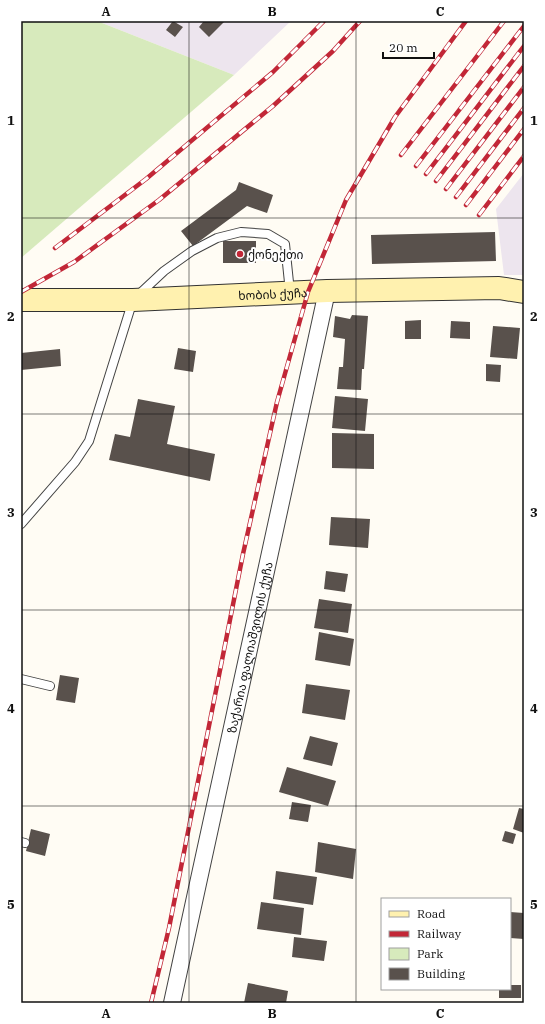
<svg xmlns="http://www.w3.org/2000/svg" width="545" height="1024" font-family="'IBM Plex Serif','Noto Sans Georgian',serif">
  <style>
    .industrial { fill: #ede5ee }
    .green { fill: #d7eabc }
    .building { fill: #59514c }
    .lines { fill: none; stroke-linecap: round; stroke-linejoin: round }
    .lane-casing { stroke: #434343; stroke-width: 10 }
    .street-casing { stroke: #434343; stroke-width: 18 }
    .secondary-casing { stroke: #323232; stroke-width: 24 }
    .lane { stroke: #fff; stroke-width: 8 }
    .street { stroke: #fff; stroke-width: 16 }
    .secondary { stroke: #fff1af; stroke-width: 22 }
    .rail-casing { stroke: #c22737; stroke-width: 4.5 }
    .rail { stroke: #fff; stroke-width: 3; stroke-dasharray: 9; stroke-linecap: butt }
    .grid { fill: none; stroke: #101010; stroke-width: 1; stroke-opacity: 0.55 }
    .poi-dot { fill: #c22737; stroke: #fff; stroke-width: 1.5 }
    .labels { text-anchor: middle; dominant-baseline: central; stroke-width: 4; stroke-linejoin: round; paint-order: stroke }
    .poi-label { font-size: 12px; fill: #101010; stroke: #fff; text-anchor: start }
    .street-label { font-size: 12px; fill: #101010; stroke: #fff }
    .neatline { fill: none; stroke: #101010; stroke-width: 1.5 }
    .grid-label { font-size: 13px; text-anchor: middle; font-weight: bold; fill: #101010 }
  </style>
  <rect width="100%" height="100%" fill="#fffcf4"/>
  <path class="industrial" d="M97 21H291L234 75Z
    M524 173V275H504L496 209Z"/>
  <path class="green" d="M21 21H97L234 75 21 258Z"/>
  <path class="building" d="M173 21 183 27 175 37 166 30Z
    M204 21H225L209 37 199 27Z
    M239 182 273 195 267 213 247 206 193 246 181 231 236 190Z
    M495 232 496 261 372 264 371 235Z
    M223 241H256V263H223Z
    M352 315 368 316 364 369H362L361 390 337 389 339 367H343L345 339 333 337 335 316 350 319Z
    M421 320V339H405V321Z
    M451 321 470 322V339L450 338Z
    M493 326 520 328 517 359 490 357Z
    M178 348 196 351 193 372 174 369Z
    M60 349 61 366 21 370V353Z
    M486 364 501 365 500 382 486 381Z
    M335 396 368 399 365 431 332 428Z
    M138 399 175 406 167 444 215 454 210 481 109 460 115 434 130 437Z
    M332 433 374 434V469L332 468Z
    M331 517 370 519 368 548 329 545Z
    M326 571 348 574 345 592 324 589Z
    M319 599 352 604 348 633 314 628Z
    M319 632 354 639 350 666 315 660Z
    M60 675 79 678 75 703 56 700Z
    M306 684 350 690 345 720 302 713Z
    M310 736 338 743 332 766 303 759Z
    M287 767 336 781 328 806 279 792Z
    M292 802 311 805 308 822 289 819Z
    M519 808 524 809V833L513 829Z
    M31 829 50 834 45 856 26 851Z
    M505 831 516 834 513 844 502 841Z
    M318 842 356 849 353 879 315 872Z
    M276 871 317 877 313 905 273 899Z
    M261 902 304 908 301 935 257 929Z
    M510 912 524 913V939L510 938Z
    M294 937 327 941 324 961 292 957Z
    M248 983 288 991 286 1003H244Z
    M510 985H521V998H499V989H510Z"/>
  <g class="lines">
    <g class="lane-casing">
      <path id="lane" d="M21 524 75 462 89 441 133 300 164 271 192 251 217 238 241 232 268 234 285 244 290 292
        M21 679 50 686
        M21 842 25 843"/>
    </g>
    <g class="street-casing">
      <g id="street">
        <path id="s1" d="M172 1003 327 291"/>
      </g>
    </g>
    <g class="secondary-casing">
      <g id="secondary">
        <path id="s2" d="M21 300H133L327 291 499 288 524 292"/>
      </g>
    </g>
    <use href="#lane" class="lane"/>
    <use href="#street" class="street"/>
    <use href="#secondary" class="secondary"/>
    <g class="rail-casing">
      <path id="rail" d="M401 155 504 21
        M416 166 524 26
        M426 174 524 46
        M436 181 524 66
        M446 189 524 87
        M456 197 524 108
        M466 205 524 129
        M479 215 524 156
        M55 248 146 179 273 72 324 21
        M21 292 74 262 159 200 273 106 333 51 360 21
        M151 1003 169 928 243 554 277 402 308 292 346 200 395 117 466 21"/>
    </g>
    <use href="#rail" class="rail"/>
  </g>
  <path class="grid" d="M189 21V1003M356 21V1003M21 218H524M21 414H524M21 610H524M21 806H524"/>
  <circle class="poi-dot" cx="240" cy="254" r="4"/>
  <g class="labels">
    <g class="poi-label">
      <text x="248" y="254">ქონექთი</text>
    </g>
    <g class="street-label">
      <text stroke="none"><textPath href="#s2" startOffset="252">ხობის ქუჩა</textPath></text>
      <text stroke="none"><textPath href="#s1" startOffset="364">ზაქარია ფალიაშვილის ქუჩა</textPath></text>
    </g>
  </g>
  <rect width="545" height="1024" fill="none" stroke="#ffffff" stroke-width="44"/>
  <rect x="381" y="898" width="130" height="92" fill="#ffffff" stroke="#9f9f9f"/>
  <rect x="389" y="911" width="20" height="6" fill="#fff1af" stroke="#9f9f9f"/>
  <text x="417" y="918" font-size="12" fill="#101010">Road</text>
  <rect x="389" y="931" width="20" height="6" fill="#c22737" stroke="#9f9f9f"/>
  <text x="417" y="938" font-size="12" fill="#101010">Railway</text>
  <rect x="389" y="948" width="20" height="12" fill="#d7eabc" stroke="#9f9f9f"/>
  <text x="417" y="958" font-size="12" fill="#101010">Park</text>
  <rect x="389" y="968" width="20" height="12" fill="#59514c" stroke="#9f9f9f"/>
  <text x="417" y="978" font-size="12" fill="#101010">Building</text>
  <path d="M383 52v6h51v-6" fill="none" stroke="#101010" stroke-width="2"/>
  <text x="389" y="52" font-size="12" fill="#101010" stroke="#ffffff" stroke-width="3" paint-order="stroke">20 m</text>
  <rect x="22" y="22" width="501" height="980" class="neatline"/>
  <g class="grid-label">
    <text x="106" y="16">A</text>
    <text x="272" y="16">B</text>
    <text x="440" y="16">C</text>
    <text x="11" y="125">1</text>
    <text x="534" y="125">1</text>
    <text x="11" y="321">2</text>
    <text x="534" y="321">2</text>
    <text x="11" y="517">3</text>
    <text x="534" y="517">3</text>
    <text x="11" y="713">4</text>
    <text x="534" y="713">4</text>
    <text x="11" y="909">5</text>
    <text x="534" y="909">5</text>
    <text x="106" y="1018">A</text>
    <text x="272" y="1018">B</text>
    <text x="440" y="1018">C</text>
  </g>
</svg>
